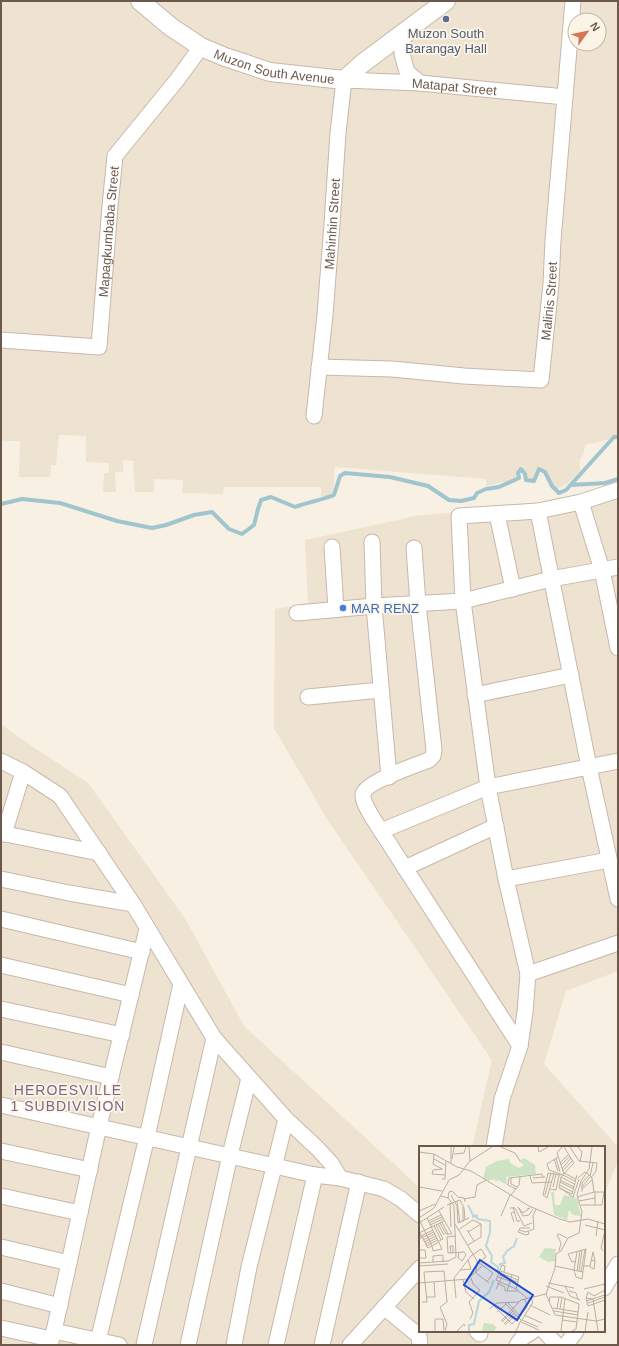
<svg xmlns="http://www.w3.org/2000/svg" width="619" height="1346" font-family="Arial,sans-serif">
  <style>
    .residential { fill: #eee2d1; fill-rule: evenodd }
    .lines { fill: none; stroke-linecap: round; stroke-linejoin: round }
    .stream { stroke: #a1c5ce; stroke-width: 4 }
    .minor-casing { stroke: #c7b8ab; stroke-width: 17 }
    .tertiary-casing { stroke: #c7b8ab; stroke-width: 20 }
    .minor { stroke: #fff; stroke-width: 15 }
    .tertiary { stroke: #fff; stroke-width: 18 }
    .service-dot { fill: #5c6f8a; stroke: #fcf5e7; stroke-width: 1.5 }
    .shop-dot { fill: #3f7fe0; stroke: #fcf5e7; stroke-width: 1.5 }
    .labels { text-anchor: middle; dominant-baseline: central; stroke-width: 3.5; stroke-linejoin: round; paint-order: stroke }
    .service-label { font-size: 13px; fill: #4e5e75; stroke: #fcf5e7 }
    .street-label { font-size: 13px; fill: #6c594c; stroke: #fcf5e7 }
    .shop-label { font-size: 13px; fill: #366cbe; stroke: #fcf5e7; text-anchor: start }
    .neighbourhood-label { font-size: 14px; letter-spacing: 1px; fill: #7d6588; stroke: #fcf5e7 }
    .inset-river { fill: none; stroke: #bad7de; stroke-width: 2 }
    .inset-road { fill: none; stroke: #bcafa2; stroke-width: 1 }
    .view { fill: #1d4ed8; fill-opacity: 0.15; stroke: #1d4ed8; stroke-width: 2 }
    .inset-edge { fill: none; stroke: #6c594c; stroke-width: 2 }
  </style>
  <rect width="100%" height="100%" fill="#f8f0e2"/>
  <path class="residential" d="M1 1H618V437L585 445 583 456 580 458V471L567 484 555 490 545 472 539 469 534 481 526 480 525 474 521 469 518 473 519 478 516 479 486 486V479L335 467 333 496H321V487H224L223 494 182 493 183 480 154 479V492H135L133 461 123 460V472H115L116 492H103L104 473H109V463L86 462V436L59 435 56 465H51L50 477H19L20 441H1ZM575 20H599V44H575Z
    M618 482V971L566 991 544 1064 618 1147V1161L604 1195V1147H472L492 1060 327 819 274 728 275 609 308 603 305 540 403 519 413 516 537 506 600 489Z
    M1 724 21 739 88 783 186 920 244 1026 420 1188V1331H488L481 1337 479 1345H1Z"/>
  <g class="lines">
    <path class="stream" d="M571 485 605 483 618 479
      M1 504 22 499 60 503 117 521 152 528 166 525 194 515 212 512 229 529 242 534 254 525 258 509 261 500 271 497 295 507C308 502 322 500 334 495L340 476 345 473 390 477 428 486 449 500 461 501 474 498 477 493 486 489 499 487 519 478 518 473 521 469 525 474 526 480 534 481 539 469 545 472 552 486 559 493 566 490 614 437H618"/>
    <g class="minor-casing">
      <g id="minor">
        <path d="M412 28 403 39 402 54 407 72 420 83"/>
        <path id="s1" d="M1 340 99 347 110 206 115 156 177 80 201 47"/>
        <path id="s2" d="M319 367 392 369 464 376 541 380 551 284 553 240 573 1"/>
        <path id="s3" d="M314 416 325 315 332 224 338 133 344 80 420 83 565 97"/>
        <path d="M581 502 602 570 618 648"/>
        <path d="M538 511 589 767 618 899"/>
        <path d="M497 514 513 589"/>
        <path d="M372 542 374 606 389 777"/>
        <path d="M332 547 336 609"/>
        <path d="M414 548 418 604 434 750 433 756 429 760C416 765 366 782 363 794 362 801 369 811 372 817L520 1046"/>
        <path d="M297 613 374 606 463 601 551 579 618 567"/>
        <path d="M475 695 571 675"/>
        <path d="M308 697 381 690"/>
        <path d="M1 761 23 772 60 796 133 904 214 1038 286 1119 317 1148 331 1163 340 1178"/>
        <path d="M381 831 488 787 618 761"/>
        <path d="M1 833 99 853"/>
        <path d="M4 834 23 772"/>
        <path d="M405 868 496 826"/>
        <path d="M1 879 69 893 133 904"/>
        <path d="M506 879 609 860"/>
        <path d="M1 919 142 952"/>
        <path d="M1 965 131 995"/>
        <path d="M528 974 618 943"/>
        <path d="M1 1009 122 1035"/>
        <path d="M1 1052 111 1077"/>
        <path d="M1 1105 315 1175 340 1178 384 1189 401 1199 420 1215"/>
        <path d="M494 1147 502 1099 520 1046 525 1012 528 974 506 879 488 787 463 601 459 516 538 511 581 502 618 490"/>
        <path d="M1 1151 90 1170"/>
        <path d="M1 1196 80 1213"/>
        <path d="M1 1247 69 1263"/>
        <path d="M604 1288 618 1264"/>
        <path d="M1 1291 60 1306"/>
        <path d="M384 1307 419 1336 420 1345"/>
        <path d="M1 1328 51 1339"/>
        <path d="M54 1331 119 1345"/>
        <path d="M477 1331 480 1334"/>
        <path d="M544 1331 557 1345"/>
        <path d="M50 1345 54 1331 99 1126 147 929"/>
        <path d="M97 1345 147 1137 181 984"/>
        <path d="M144 1345 214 1038"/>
        <path d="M188 1345 230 1155 249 1078"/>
        <path d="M234 1345 249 1267 286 1119"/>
        <path d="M276 1345 315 1175"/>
        <path d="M322 1345 359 1182"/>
        <path d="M350 1345 420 1268"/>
        <path d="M517 1345 522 1338 533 1331"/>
        <path d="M566 1345 576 1331"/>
      </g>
    </g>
    <g class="tertiary-casing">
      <g id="tertiary">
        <path id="s4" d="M140 1 171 27 201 47 225 57 270 72 344 80 363 63 446 1"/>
      </g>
    </g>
    <use href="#minor" class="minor"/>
    <use href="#tertiary" class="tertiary"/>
  </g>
  <circle class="service-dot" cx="446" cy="19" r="4"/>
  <circle class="shop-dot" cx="343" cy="608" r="4"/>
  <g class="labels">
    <g class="service-label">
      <text x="446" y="33">Muzon South<tspan x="446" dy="15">Barangay Hall</tspan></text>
    </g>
    <g class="street-label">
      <text stroke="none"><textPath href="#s4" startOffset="153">Muzon South Avenue</textPath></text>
      <text stroke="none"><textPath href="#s3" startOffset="448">Matapat Street</textPath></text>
      <text stroke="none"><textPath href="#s3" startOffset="193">Mahinhin Street</textPath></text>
      <text stroke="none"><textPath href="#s1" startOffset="214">Mapagkumbaba Street</textPath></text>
      <text stroke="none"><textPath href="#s2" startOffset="302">Malinis Street</textPath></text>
    </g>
    <g class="shop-label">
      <text x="351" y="608">MAR RENZ</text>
    </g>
    <g class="neighbourhood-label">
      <text x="68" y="1090">HEROESVILLE<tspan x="68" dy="16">1 SUBDIVISION</tspan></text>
    </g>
  </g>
  <g transform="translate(419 1146)">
    <rect width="186" height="186" fill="#f8f0e2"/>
    <path d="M65 177 74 178 78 182 75 185H63Z" fill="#cee3c3"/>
    <path d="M105 12 116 19 117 28 87 31 88 39 79 34 77 36 75 33 69 35 64 32 67 21 78 15 90 13 91 17 100 22 105 19 100 15ZM132 46H135L136 59H141L145 49 158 52 162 70 154 69 150 64 148 74 135 69Z" fill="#cee3c3"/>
    <path d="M126 102 137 103 136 115 129 116 120 111Z" fill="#cee3c3"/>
    <path class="inset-river" d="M49 59 54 69 59 70M53 71 56 70 59 73 71 75V86L67 100 73 110 72 116 79 121V127M81 120V118L86 117 84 111 88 105 95 100 98 92M50 185V179L55 178 60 155 70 146 75 134"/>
    <path class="inset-road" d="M50 1 51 15M82 1 96 7 101 15M119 1 120 6 129 1M143 1 138 7 145 28M145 1 155 17 142 31 140 42 153 48M151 1 160 15 178 17 177 25 172 32M159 1 163 6 161 16M173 1 170 23 162 35 158 49 163 66 160 87 149 92 142 105 137 108 136 122 127 148 136 169 177 175 186 173M0 6 15 8 38 21 52 25 110 60 141 73 151 76 169 73 186 78M15 8 14 18 23 23M35 8 45 7 47 1M139 11 128 18 130 24 144 29M137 12 141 26M15 13 26 19M33 13 35 1M135 13 139 25M32 17V1M141 17 150 8M142 19 151 10M24 23 14 24 13 28 26 29M143 23 152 12M144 25 154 14M145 27 157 33M144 29 156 35M111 30 113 37 132 36M171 30 174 17M142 31 155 38M92 32V38L98 41M114 32 126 31M159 32 166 26 168 27 173 32 175 46M23 33H26L27 15M141 34 155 41M141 36 155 43M140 39 154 46M0 41 23 45M134 41 137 28M163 41 172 30M141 42 154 51 160 33M97 43 89 39 90 32 123 28 124 31M130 43 137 44 140 29M163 43 173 34M163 46V37L170 29M153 48 158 29M32 49 38 60 39 77 50 72M92 49 100 39 101 31M124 49 129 27 142 29M124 49 128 52 135 27M126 49 132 27M158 51 175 46H185L183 59H162M29 52 30 46 33 45 39 51 45 52 46 56M45 53 56 51 58 39 67 34M38 55 41 77M160 55 176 52M31 57 32 81M28 59 41 54 45 62 46 74M176 59V46M94 61 98 75H101M91 62H96L105 80 113 77M108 63 111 62 104 67 99 61 104 70 110 69 114 63M0 65 16 58M20 65 33 88H27L21 77M95 66 92 67 95 76M82 70 91 49M0 72 15 62 30 34 40 29 51 15 73 1M8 72 23 103 14 105 13 100M0 73 13 100M9 75 22 69M23 76 29 88M44 76V61M0 77 25 61M10 77 23 71M19 78 25 89M36 78 58 115 57 127M11 79 24 73M17 79 24 93 20 95M166 79 186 84M15 80 22 94M39 84 54 74 62 78M48 84 55 95M100 84 107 86 115 83 114 70 117 63M109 85 110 88 107 89 99 86 101 82H111M49 86 62 78M0 87 25 75M1 87 9 102 20 96M37 90 28 91 29 107 45 106 47 109 43 115 39 112 40 107M177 90 179 75M0 91 14 84M0 93 15 86M4 94 16 88M5 96 17 90M6 98 18 92M49 99 62 91V78M7 100 19 94M0 104H6L7 112H0M140 105 142 97 138 89 140 88 148 92M184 105 182 102 186 84M32 107 31 100H34V107M172 114 176 115 174 106M14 116V110L24 109V116M59 116 74 127 68 136M0 117 29 115 37 111 35 60 29 52 22 50M0 120 29 118M136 120 164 126M165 120H171L174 106M171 121 175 123 176 115M42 124 52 123 49 114M155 124 157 131 163 133 167 103 149 108 153 116 157 115M155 124 158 106M81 125 100 131 97 143M158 125 161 105M160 125 163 104M85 126 86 120 83 119 77 134 97 143 108 152M162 126 166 103M57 127 70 137M84 128 99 134M80 129 99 136M79 131 99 138M44 134 47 146 55 153M0 137 49 133 64 119M78 137 86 141V145H99M129 137 155 142M127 140 145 147M146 140 151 150 161 154M77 143 83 131M165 143 186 138M88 145 93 129M150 145 157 147 159 153M7 151H16L15 136M37 152 35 132 52 110 62 103 67 111 58 117M112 152 114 156 103 174 119 181M167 152 169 146 175 150 186 144M167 155 186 149M3 156H8L5 126 25 125 28 156 21 161 28 178 26 185M130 156 131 151H142L160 158 157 183 153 185M86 157 102 174 97 185M89 157 101 170M169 157 186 151M74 159 93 178 100 171M111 159 131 169M169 160 167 152 174 153 179 185M169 160 186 154M134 162 159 166M70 163 78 157 100 156M138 163 140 151M141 163 143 151M135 165 159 169M78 166 87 158M105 169 123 177M99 171 108 161 106 153M51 173 54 167 50 156 61 144 54 138 52 132M143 174 158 176M82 175 102 154 127 148M83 176 94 165M102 176 120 184M85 178 95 167M86 179 97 169M16 185V173H24L25 184M38 185 45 178 46 180M142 185 146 152M166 185 169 166"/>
    <path class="view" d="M61 114 114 149 98 174 45 139Z"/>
    <rect width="186" height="186" class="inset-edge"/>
  </g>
  <rect width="619" height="1346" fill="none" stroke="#6c594c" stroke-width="4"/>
  <g transform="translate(587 32) rotate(57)"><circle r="19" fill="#fcf5e7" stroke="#c2b7a9"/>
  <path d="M0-3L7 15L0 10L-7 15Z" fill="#d27857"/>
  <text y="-6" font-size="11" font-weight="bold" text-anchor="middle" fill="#6c594c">N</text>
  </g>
</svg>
